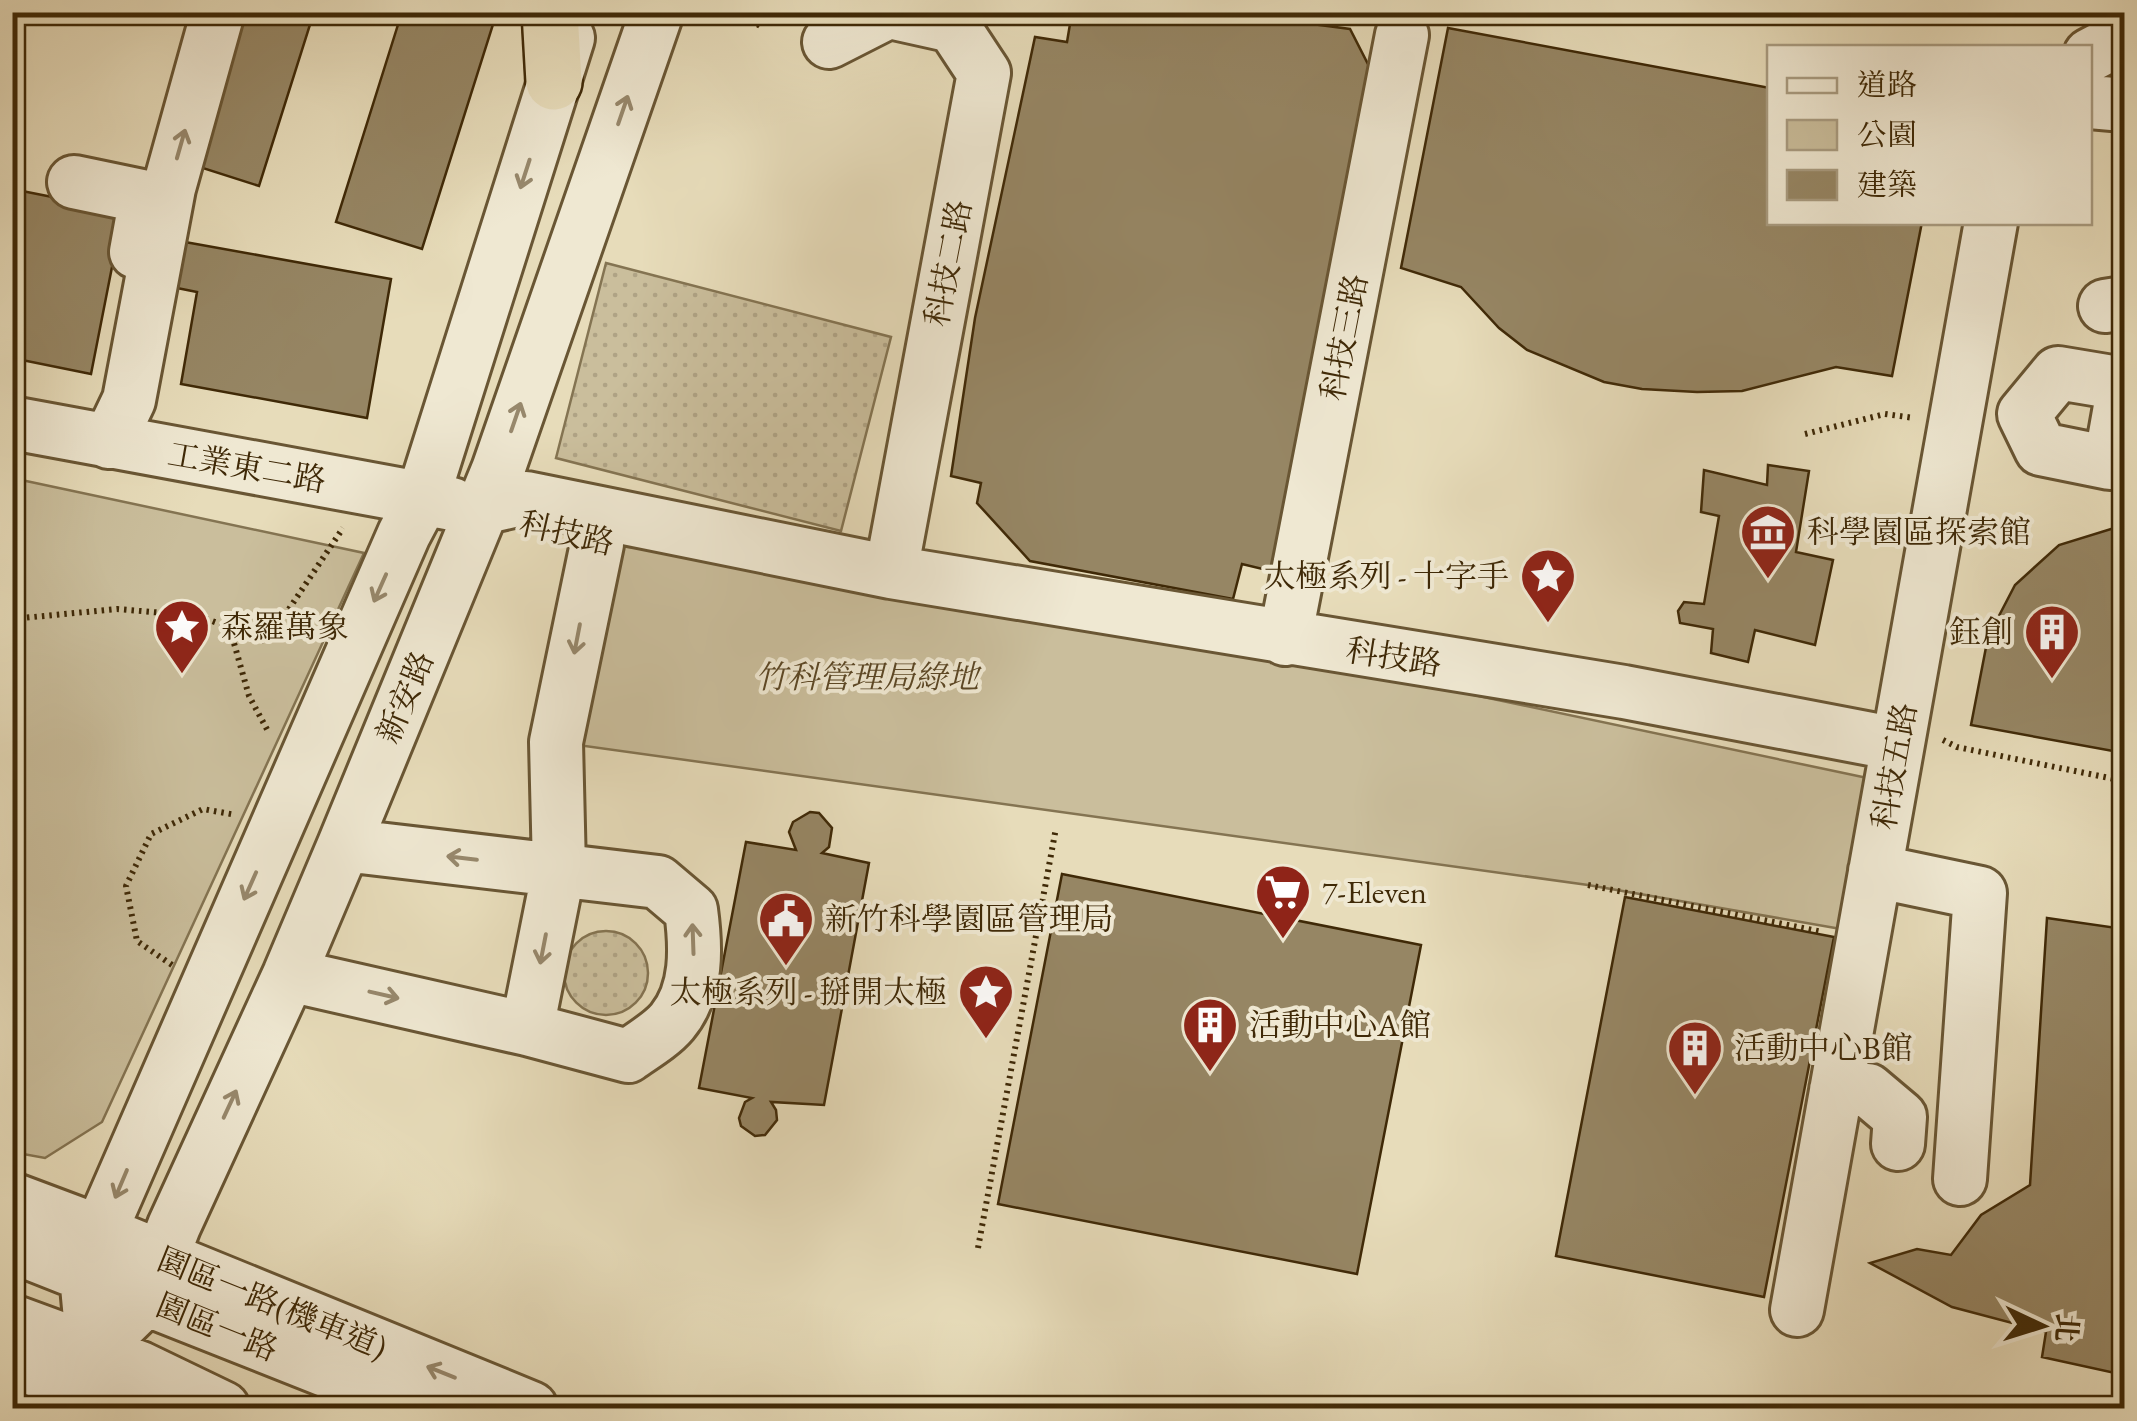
<svg xmlns="http://www.w3.org/2000/svg" width="2137" height="1421" font-family="'EB Garamond','Noto Serif TC',serif">
  <style>
    .grass { fill: url(#grass-dots); stroke: #847452; stroke-width: 2.5 }
    .park { fill: #cabe9c; stroke: #847452; stroke-width: 2.5 }
    .building { fill: #968664; stroke: #3f2907; stroke-width: 2.5 }
    .lines { fill: none; stroke-linecap: round; stroke-linejoin: round }
    .minor-casing { stroke: #695634; stroke-width: 58 }
    .highway-casing { stroke: #3f2907; stroke-width: 60 }
    .path { stroke: #3f2907; stroke-width: 6; stroke-dasharray: 2.5 5; stroke-linecap: butt }
    .minor { stroke: #efe8d2; stroke-width: 52 }
    .highway { stroke: #e7dcba; stroke-width: 55 }
    .oneway { stroke: #97886c }
    .labels { text-anchor: middle; dominant-baseline: central; stroke-width: 8; stroke-linejoin: round; paint-order: stroke }
    .street-label { font-size: 32px; fill: #3f2907; stroke: #efe8d2 }
    .poi-label { font-size: 32px; fill: #3f2907; stroke: #efe8d2; text-anchor: start }
    .park-label { font-size: 32px; font-style: italic; fill: #5b4725; stroke: #efe8d2 }
  </style>
  <defs>
    <pattern id="grass-dots" width="8" height="8" patternUnits="userSpaceOnUse" patternTransform="scale(2.5)"><rect width="8" height="8" fill="#cabe9c"/><path d="M2 2h.1M6 6h.1" fill="none" stroke="#afa385" stroke-width="1.8" stroke-linecap="round"/></pattern>
  </defs>
  <rect width="100%" height="100%" fill="#e7dcba"/>
  <filter id="stains"><feTurbulence type="fractalNoise" baseFrequency=".002" numOctaves="4"/><feColorMatrix values="0 0 0 0 .2 0 0 0 0 .09 0 0 0 0 .02 0 0 0 .5 -.17"/></filter>
  <radialGradient id="worn" r=".72"><stop offset=".6" stop-color="#630" stop-opacity="0"/><stop offset="1" stop-color="#630" stop-opacity=".3"/></radialGradient>
  <path class="grass" d="M606 263 891 337 841 531 556 458Z
    M564 973a42 42 0 1 1 84 0a42 42 0 1 1-84 0Z"/>
  <path class="park" d="M12 478 364 553 102 1122 45 1158 12 1152Z
    M597 544 891 572 1891 783 1864 933 1588 885 556 742Z"/>
  <path class="building" d="M235 12H314L259 186 187 163Z
    M402 12 496 15 422 249 336 222Z
    M1072 12H1221L1350 29 1373 74 1275 572 1242 564 1233 599 1030 561 977 503 981 483 951 476 975 318 1035 37 1067 42Z
    M1448 28 1770 88V222H1922L1892 376 1836 367 1742 391 1697 392 1642 389 1604 382 1527 350 1499 328 1461 287 1401 268Z
    M12 189 123 211 91 374 12 358Z
    M185 242 391 279 367 418 181 384 197 292 177 288Z
    M1768 465 1809 471 1796 552 1833 560 1815 645 1755 630 1748 662 1711 653 1713 629 1680 623 1678 611 1684 602 1704 604 1719 516 1701 512 1704 470 1767 485Z
    M2111 529H2124V753L1971 725 1988 637 2015 585 2059 545Z
    M810 812 819 813 832 828 829 847 822 853 869 863 824 1105 771 1102 776 1110 777 1120 765 1135 755 1136 741 1126 739 1118 745 1102 752 1098 699 1088 746 842 796 850 789 832 793 822Z
    M1062 874 1421 945 1357 1274 998 1204Z
    M1625 897 1834 937 1764 1297 1556 1256Z
    M2047 918 2124 929V1375L2042 1357 2046 1332 1952 1307 1870 1263 1917 1249 1951 1255 1981 1215 2030 1185Z"/>
  <g class="lines">
    <g class="minor-casing">
      <path id="minor" d="M890 12 953 26 984 73 891 572
        M829 42 888 12
        M2090 55 2124 37
        M2090 102 2124 105
        M74 182 146 197 136 252
        M2105 306 2124 303
        M2058 373 2124 384 2110 463 2041 449 2024 414Z
        M12 423 452 504
        M109 442 129 400 169 188 218 12
        M482 508 526 498 891 572 1624 692 1897 744
        M1285 639 1402 35
        M1875 871 1980 893 1960 1179
        M289 975 527 1029 628 1056C642 1046 661 1035 672 1022 698 991 696 947 691 910L658 882 344 845
        M527 1029 559 869 556 742 597 544
        M1836 1090H1868L1900 1117 1898 1144
        M12 1199 100 1232 531 1408
        M12 1246 421 1408
        M1797 1310 1991 222
        M12 1321 140 1368 223 1408
        M93 1351 86 1275 100 1232 404 534 422 500 568 38
        M12 1361 75 1385 122 1408
        M66 1408 93 1351 146 1299 174 1226 289 975 344 845 498 470 657 12"/>
    </g>
    <g class="highway-casing">
      <path id="highway" d="M550 12 554 82"/>
    </g>
    <path class="path" d="M739 12 763 28
      M1805 434 1885 414 1914 418
      M12 619 117 609 199 616 267 642 343 528
      M230 629 249 696 269 733
      M1943 740 1957 747 2124 781
      M1588 885 1823 932
      M172 965 137 941 126 886 151 834 203 809 236 815
      M978 1248 1056 828"/>
    <use href="#minor" class="minor"/>
    <use href="#highway" class="highway"/>
  </g>
  <defs><path id="oneway-shaft" d="M-6 0H5M1.5-3L5.5 0L1.5 3" fill="none" stroke-width="1.6" stroke-linecap="round" stroke-linejoin="round" transform="scale(2.5)"/></defs>
  <g class="oneway">
    <use href="#oneway-shaft" transform="translate(623 110) rotate(-71)"/>
    <use href="#oneway-shaft" transform="translate(181 144) rotate(-74)"/>
    <use href="#oneway-shaft" transform="translate(525 174) rotate(108)"/>
    <use href="#oneway-shaft" transform="translate(516 417) rotate(-71)"/>
    <use href="#oneway-shaft" transform="translate(380 588) rotate(114)"/>
    <use href="#oneway-shaft" transform="translate(577 639) rotate(101)"/>
    <use href="#oneway-shaft" transform="translate(462 858) rotate(-173)"/>
    <use href="#oneway-shaft" transform="translate(250 886) rotate(114)"/>
    <use href="#oneway-shaft" transform="translate(693 939) rotate(-92)"/>
    <use href="#oneway-shaft" transform="translate(543 949) rotate(101)"/>
    <use href="#oneway-shaft" transform="translate(384 995) rotate(13)"/>
    <use href="#oneway-shaft" transform="translate(230 1104) rotate(-65)"/>
    <use href="#oneway-shaft" transform="translate(121 1184) rotate(113)"/>
    <use href="#oneway-shaft" transform="translate(441 1372) rotate(-158)"/>
  </g>
  <defs>
    <g id="museum-pin" transform="scale(2.875)"><path d="M0 17L-7.5 6A9.5 9.5 0 1 1 7.5 6Z" fill="#8f2418" stroke="#efe8d2"/><path d="M0-6L6-3V-2H-6V-3ZM-5-1h2V3h-2ZM-1-1h2V3h-2ZM3-1h2V3H3ZM-6 4H6V6H-6Z" fill="#fff"/></g>
    <g id="sight-pin" transform="scale(2.875)"><path d="M0 17L-7.5 6A9.5 9.5 0 1 1 7.5 6Z" fill="#8f2418" stroke="#efe8d2"/><path d="M0-6L1.8-2.2L6-1.7L2.9 1.2L3.7 5.4L0 3.3L-3.7 5.4L-2.9 1.2L-6-1.7L-1.8-2.2Z" fill="#fff"/></g>
    <g id="building-pin" transform="scale(2.875)"><path d="M0 17L-7.5 6A9.5 9.5 0 1 1 7.5 6Z" fill="#8f2418" stroke="#efe8d2"/><path d="M-4-6H4V6H1V3H-1V6H-4ZM-2.5-4.3h1.7v1.8h-1.7ZM.8-4.3h1.7v1.8H.8ZM-2.5-1h1.7V.8h-1.7ZM.8-1h1.7V.8H.8Z" fill="#fff"/></g>
    <g id="supermarket-pin" transform="scale(2.875)"><path d="M0 17L-7.5 6A9.5 9.5 0 1 1 7.5 6Z" fill="#8f2418" stroke="#efe8d2"/><path d="M-6-5.5h2.5l.6 2H6L4.5 2H-2.5L-4.4-4H-6ZM-1.5 3.2a1.3 1.3 0 1 0 .1 0ZM3 3.2a1.3 1.3 0 1 0 .1 0Z" fill="#fff"/></g>
    <g id="civic-pin" transform="scale(2.875)"><path d="M0 17L-7.5 6A9.5 9.5 0 1 1 7.5 6Z" fill="#8f2418" stroke="#efe8d2"/><path d="M-.6-6.5H3V-4.5H.6V-3L4-1V1h2V6H-6V1h2V-1L-.6-3ZM-1.2 2.5V6h2.4V2.5Z" fill="#fff"/></g>
  </defs>
  <g fill-rule="evenodd">
    <use href="#museum-pin" x="1768" y="532"/>
    <use href="#sight-pin" x="1548" y="576"/>
    <use href="#sight-pin" x="182" y="627"/>
    <use href="#building-pin" x="2052" y="632"/>
    <use href="#supermarket-pin" x="1283" y="892"/>
    <use href="#civic-pin" x="786" y="919"/>
    <use href="#sight-pin" x="986" y="992"/>
    <use href="#building-pin" x="1210" y="1025"/>
    <use href="#building-pin" x="1695" y="1048"/>
  </g>
  <g class="labels">
    <g class="street-label">
      <text transform="translate(948 263) rotate(-79)">科技二路</text>
      <text transform="translate(1344 337) rotate(-79)">科技三路</text>
      <text transform="translate(247 467) rotate(10)">工業東二路</text>
      <text transform="translate(567 533) rotate(13)">科技路</text>
      <text transform="translate(1394 657) rotate(9)">科技路</text>
      <text transform="translate(405 697) rotate(-67)">新安路</text>
      <text transform="translate(1894 766) rotate(-80)">科技五路</text>
      <text transform="translate(272 1303) rotate(22)">園區一路(機車道)</text>
      <text transform="translate(217 1327) rotate(22)">園區一路</text>
    </g>
    <g class="poi-label">
      <text x="1807" y="532">科學園區探索館</text>
      <text x="1509" y="576" text-anchor="end">太極系列 - 十字手</text>
      <text x="221" y="627">森羅萬象</text>
      <text x="2013" y="632" text-anchor="end">鈺創</text>
      <text x="1322" y="892">7-Eleven</text>
      <text x="825" y="919">新竹科學園區管理局</text>
      <text x="947" y="992" text-anchor="end">太極系列 - 掰開太極</text>
      <text x="1249" y="1025">活動中心A館</text>
      <text x="1734" y="1048">活動中心B館</text>
    </g>
    <g class="park-label">
      <text x="867" y="677">竹科管理局綠地</text>
    </g>
  </g>
  <rect width="2137" height="1421" fill="none" stroke="#e7dcba" stroke-width="50"/>
  <rect x="15" y="15" width="2107" height="1391" fill="none" stroke="#3f2907" stroke-width="5"/>
  <rect x="25" y="25" width="2087" height="1371" fill="none" stroke="#3f2907" stroke-width="2.5"/>
  <rect x="1767" y="45" width="325" height="180" fill="#efe8d2" stroke="#a99c81" stroke-width="2.5"/>
  <rect x="1787" y="78" width="50" height="15" fill="#efe8d2" stroke="#a99c81" stroke-width="2.5"/>
  <text x="1857" y="95" font-size="30" fill="#3f2907">道路</text>
  <rect x="1787" y="120" width="50" height="30" fill="#cabe9c" stroke="#a99c81" stroke-width="2.5"/>
  <text x="1857" y="145" font-size="30" fill="#3f2907">公園</text>
  <rect x="1787" y="170" width="50" height="30" fill="#968664" stroke="#a99c81" stroke-width="2.5"/>
  <text x="1857" y="195" font-size="30" fill="#3f2907">建築</text>
  <g transform="translate(2042 1326) rotate(94)" stroke="#efe8d2" stroke-width="8" paint-order="stroke">
  <path d="M0-8L18 38L0 25L-18 38Z" fill="#3f2907"/>
  <text y="-15" font-size="28" font-weight="bold" text-anchor="middle" fill="#3f2907">北</text>
  </g>
  <rect width="100%" height="100%" filter="url(#stains)"/>
  <rect width="100%" height="100%" fill="url(#worn)"/>
</svg>
